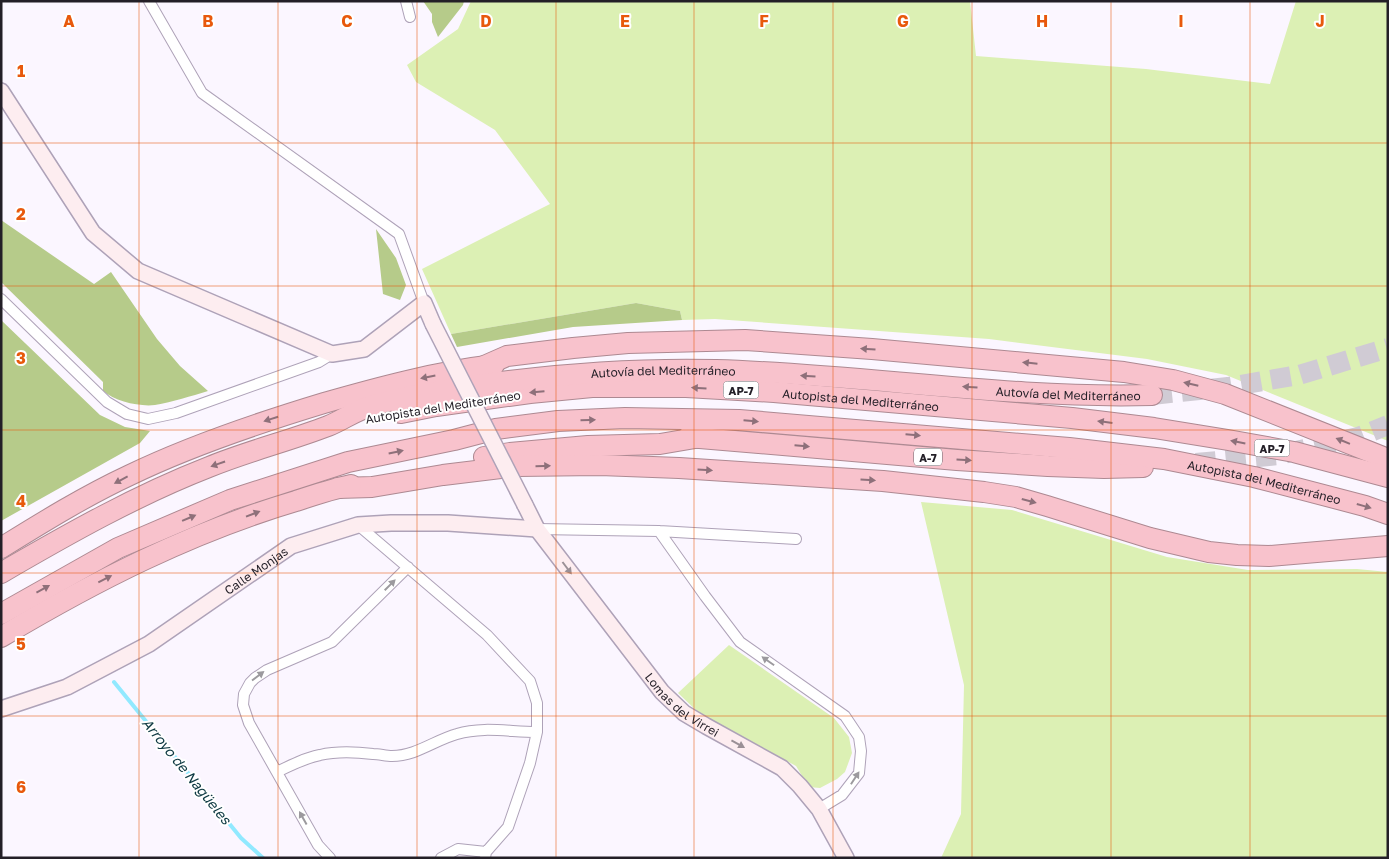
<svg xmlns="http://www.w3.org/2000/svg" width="1389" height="859" font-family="'Golos Text',sans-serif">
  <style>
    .green { fill: #dcf0b4 }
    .forest { fill: #b6cb8a }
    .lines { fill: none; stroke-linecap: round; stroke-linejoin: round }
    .stream { stroke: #91e9ff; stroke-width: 4 }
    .highway-tunnel { stroke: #d0cbd4; stroke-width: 20; stroke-dasharray: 20 10; stroke-linecap: butt }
    .street-casing { stroke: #aea2b8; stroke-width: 12 }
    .secondary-casing { stroke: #aea2b8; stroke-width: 18 }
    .highway-casing { stroke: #ad8992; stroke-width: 22 }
    .street { stroke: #fff; stroke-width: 10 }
    .secondary { stroke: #fdedf0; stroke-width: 15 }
    .highway { stroke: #f8c2cc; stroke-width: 20 }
    .secondary-bridge-casing { stroke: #aea2b8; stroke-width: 18; stroke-linecap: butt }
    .secondary-bridge { stroke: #fdedf0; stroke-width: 15 }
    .oneway { fill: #8e707a }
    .oneway2 { fill: #9b9096 }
    .oneway3 { fill: #9c9a9e }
    .grid { fill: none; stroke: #e8590c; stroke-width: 1; stroke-opacity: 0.55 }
    .labels { text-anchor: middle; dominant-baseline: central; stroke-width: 4; stroke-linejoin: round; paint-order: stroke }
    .shield { fill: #fff; stroke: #656268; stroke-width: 1 }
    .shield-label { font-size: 11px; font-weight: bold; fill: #231f27 }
    .street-label { font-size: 12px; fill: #231f27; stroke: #fff }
    .water-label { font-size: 14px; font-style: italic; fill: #0d3841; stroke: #fff }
    .grid-label { font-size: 16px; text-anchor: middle; font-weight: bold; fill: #e8590c; stroke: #fff; stroke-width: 4; stroke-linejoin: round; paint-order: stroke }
  </style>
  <rect width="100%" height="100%" fill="#fbf6ff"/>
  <path class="green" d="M471 1H970L976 56 1146 69 1270 84 1296 1H1388V441L1226 375 1147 359 989 339 715 319 682 320 680 311 636 303 451 334 422 269 550 204 495 130 416 82 407 65 458 29Z
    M921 502 1012 510 1167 557 1248 570 1357 569 1388 572V858H941L961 814 964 685Z
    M729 645 834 718 849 737 852 753 845 772 837 779 820 788 809 787 796 766 699 713 678 693Z"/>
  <path class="forest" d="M423 1H464L463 5 438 37 432 22V14Z
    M1 220 94 284 111 272 157 339 180 366 208 391C191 396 173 402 155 405 139 407 115 401 103 391V382L1 282Z
    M376 229 396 258 406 285 400 300 383 294Z
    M636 303 680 311 682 320 573 327 457 347 451 334Z
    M1 320 100 415 125 427 150 431 140 443 1 521Z"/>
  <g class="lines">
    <path class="stream" d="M114 682 241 838 263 858"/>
    <path class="highway-tunnel" d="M1152 395 1228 387 1299 375 1388 348
      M1196 463 1279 455 1358 437 1388 425"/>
    <g class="street-casing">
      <path id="street" d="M149 1 202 93 399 234 424 303
        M406 1 410 17
        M1 299 107 402 127 414 148 419 176 413 319 362 332 354
        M358 525 487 635 530 681 537 703V732L530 763 508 827 486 852 485 858
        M537 529 659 531 796 539
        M659 531 705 596 740 642 845 716 859 737 861 751 859 773 842 795 819 809
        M277 772C291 765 305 758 320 755 337 751 356 752 373 754 379 754 386 756 392 756 416 756 435 740 457 734 483 726 510 732 537 732
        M330 858 318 845 249 723 243 705 244 694 250 683 255 678 267 670 332 642 408 567
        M441 858 458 849 486 852"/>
    </g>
    <g class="secondary-casing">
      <g id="secondary">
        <path d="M1 91 93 233 138 271 332 354 364 349 424 303 433 324"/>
        <path id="s1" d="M525 505 537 529 662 692 684 713 706 726 782 768 800 786 819 809 846 858"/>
        <path id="s2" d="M1 709 67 687 149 644 291 546 358 525 391 523H448L537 529"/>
      </g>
    </g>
    <g class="highway-casing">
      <g id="highway">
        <path d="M482 367 507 356 573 348 628 343 745 340 872 349 1124 372 1173 380 1225 394 1388 459"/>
        <path id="s3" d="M401 413 436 406 530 393 592 387H686L774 392 1072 418 1154 428 1228 440 1294 452 1388 477"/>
        <path d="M688 437 957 460 1048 466 1104 468 1143 467"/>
        <path d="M484 457 510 453 588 446 660 444 701 437"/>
        <path d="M338 488 372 487 443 475 517 466 600 465 679 468 883 481 984 492 1016 497 1047 506 1150 538 1209 552 1237 555 1269 556 1388 546"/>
        <path d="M1 548C43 522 85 496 130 475 192 445 258 423 324 403 380 387 436 372 494 365"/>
        <path id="s4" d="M1 573C68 534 137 495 209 467 248 451 289 441 328 426 343 420 356 410 371 406 405 395 442 391 477 385 557 374 636 368 716 370 861 374 1007 399 1152 395"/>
        <path id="s5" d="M1 614 118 548 230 500 348 462 454 440 496 429 558 421 625 418 739 420 1069 448 1164 459 1254 477 1365 506 1388 514"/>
        <path d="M1 637C95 581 191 532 296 501 314 495 332 489 351 485"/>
      </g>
    </g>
    <use href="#street" class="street"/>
    <use href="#secondary" class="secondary"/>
    <use href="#highway" class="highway"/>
    <g class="secondary-bridge-casing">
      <path id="secondary-bridge" d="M433 324 525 505"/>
    </g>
    <use href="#secondary-bridge" class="secondary-bridge"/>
  </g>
  <defs><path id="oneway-solid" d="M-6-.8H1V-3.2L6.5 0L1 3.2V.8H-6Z" transform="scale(1.25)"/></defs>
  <g class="oneway">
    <use href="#oneway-solid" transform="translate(868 349) rotate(-176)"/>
    <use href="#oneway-solid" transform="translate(1030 363) rotate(-174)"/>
    <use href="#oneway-solid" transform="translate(808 376) rotate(-176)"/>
    <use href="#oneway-solid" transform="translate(428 377) rotate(169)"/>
    <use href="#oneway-solid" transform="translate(1191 384) rotate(-167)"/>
    <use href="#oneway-solid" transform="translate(970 387) rotate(-176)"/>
    <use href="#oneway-solid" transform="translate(699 388) rotate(-177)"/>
    <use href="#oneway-solid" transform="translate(537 392) rotate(175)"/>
    <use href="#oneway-solid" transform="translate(271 419) rotate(162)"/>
    <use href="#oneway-solid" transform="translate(588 420) rotate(-2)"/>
    <use href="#oneway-solid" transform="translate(751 421) rotate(5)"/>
    <use href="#oneway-solid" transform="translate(1105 422) rotate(-173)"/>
    <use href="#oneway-solid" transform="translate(913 435) rotate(5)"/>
    <use href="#oneway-solid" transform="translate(1343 441) rotate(-158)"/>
    <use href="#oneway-solid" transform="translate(1238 442) rotate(-169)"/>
    <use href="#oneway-solid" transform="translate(802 446) rotate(5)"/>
    <use href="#oneway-solid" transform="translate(396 452) rotate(-12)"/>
    <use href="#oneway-solid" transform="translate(964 460) rotate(4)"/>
    <use href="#oneway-solid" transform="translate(218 464) rotate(161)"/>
    <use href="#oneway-solid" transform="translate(543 466) rotate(-1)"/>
    <use href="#oneway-solid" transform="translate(705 470) rotate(4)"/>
    <use href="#oneway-solid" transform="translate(121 480) rotate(152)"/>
    <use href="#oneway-solid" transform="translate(868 480) rotate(4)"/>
    <use href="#oneway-solid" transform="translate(1029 501) rotate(15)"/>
    <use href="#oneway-solid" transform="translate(1364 506) rotate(16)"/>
    <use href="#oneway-solid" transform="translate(253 514) rotate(-21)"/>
    <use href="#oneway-solid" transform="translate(189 518) rotate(-23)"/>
    <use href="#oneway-solid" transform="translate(105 579) rotate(-27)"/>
    <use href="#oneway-solid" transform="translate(43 589) rotate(-29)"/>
  </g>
  <g class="oneway2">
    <use href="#oneway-solid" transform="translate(567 568) rotate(53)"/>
    <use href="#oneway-solid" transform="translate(738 744) rotate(29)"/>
  </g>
  <g class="oneway3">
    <use href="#oneway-solid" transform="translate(390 585) rotate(-45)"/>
    <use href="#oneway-solid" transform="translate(768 661) rotate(-145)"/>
    <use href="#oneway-solid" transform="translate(258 676) rotate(-37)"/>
    <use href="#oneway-solid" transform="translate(855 778) rotate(-57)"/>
    <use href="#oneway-solid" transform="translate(303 818) rotate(-119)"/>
  </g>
  <path class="grid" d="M139 1V858M278 1V858M417 1V858M556 1V858M694 1V858M833 1V858M972 1V858M1111 1V858M1250 1V858M1 143H1388M1 286H1388M1 430H1388M1 573H1388M1 716H1388"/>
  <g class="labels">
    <g class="shield">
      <rect x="723.5" y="381.5" width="35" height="17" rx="4"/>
      <rect x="1254.5" y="439.5" width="35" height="17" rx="4"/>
      <rect x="914" y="448.5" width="28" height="17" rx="4"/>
    </g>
    <g class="shield-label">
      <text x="741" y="390">AP-7</text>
      <text x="1272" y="448">AP-7</text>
      <text x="928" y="457">A-7</text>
    </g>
    <g class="street-label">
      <text stroke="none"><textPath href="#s4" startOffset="702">Autovía del Mediterráneo</textPath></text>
      <text stroke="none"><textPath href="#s4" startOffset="1108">Autovía del Mediterráneo</textPath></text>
      <text stroke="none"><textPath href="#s3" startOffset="462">Autopista del Mediterráneo</textPath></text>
      <text transform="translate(443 407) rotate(-9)">Autopista del Mediterráneo</text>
      <text stroke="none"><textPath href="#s5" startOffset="1305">Autopista del Mediterráneo</textPath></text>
      <text stroke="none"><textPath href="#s2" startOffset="292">Calle Monjas</textPath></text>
      <text stroke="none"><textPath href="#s1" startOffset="256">Lomas del Virrei</textPath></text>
    </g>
    <g class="water-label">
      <text transform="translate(187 771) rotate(51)">Arroyo de Nagüeles</text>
    </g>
  </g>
  <g class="grid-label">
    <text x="69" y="27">A</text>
    <text x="208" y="27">B</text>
    <text x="347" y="27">C</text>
    <text x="486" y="27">D</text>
    <text x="625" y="27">E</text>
    <text x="764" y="27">F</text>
    <text x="903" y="27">G</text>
    <text x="1042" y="27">H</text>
    <text x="1181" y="27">I</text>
    <text x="1320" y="27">J</text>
    <text x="21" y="77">1</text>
    <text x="21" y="220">2</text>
    <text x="21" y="364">3</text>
    <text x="21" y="507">4</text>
    <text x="21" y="650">5</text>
    <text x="21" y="793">6</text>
  </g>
  <rect width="1389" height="859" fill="none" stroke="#231f27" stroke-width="5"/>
</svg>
